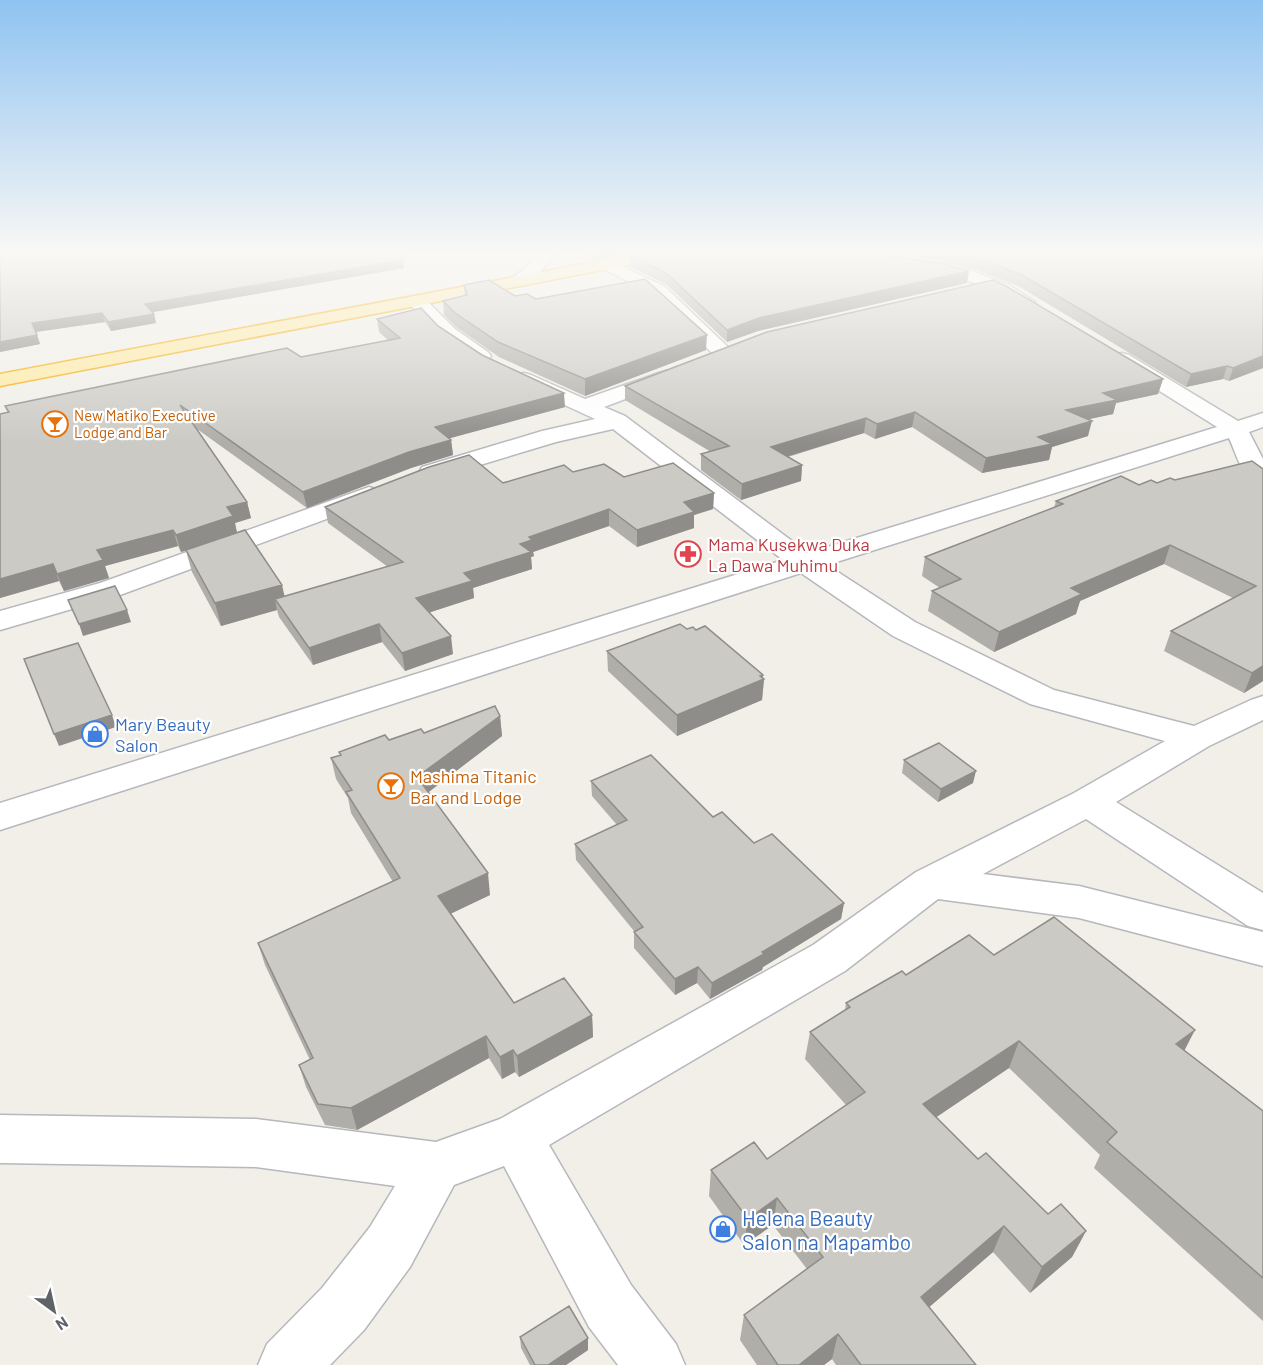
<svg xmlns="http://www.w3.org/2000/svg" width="1263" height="1365" font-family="Barlow,sans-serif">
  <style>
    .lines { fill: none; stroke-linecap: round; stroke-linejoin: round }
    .minor-casing { stroke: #b5b8bc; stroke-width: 3 }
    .trunk-casing { stroke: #f9ab00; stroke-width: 3 }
    .minor { fill: #fff; fill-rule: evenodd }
    .trunk { fill: #feeaa1; fill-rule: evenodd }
    .wall { fill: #afaea9 }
    .shaded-wall { fill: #8f8d8a }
    .building { fill: #cccac5; stroke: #8f8d8a; stroke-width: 1.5 }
    .labels { text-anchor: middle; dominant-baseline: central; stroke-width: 4.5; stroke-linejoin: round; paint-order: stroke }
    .far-food-label { font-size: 15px; fill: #c56008; stroke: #fff; text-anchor: start }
    .health-label { font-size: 18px; fill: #be3a42; stroke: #fff; text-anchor: start }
    .shop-label { font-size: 18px; fill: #366cbe; stroke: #fff; text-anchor: start }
    .food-label { font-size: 18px; fill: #c56008; stroke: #fff; text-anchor: start }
    .near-shop-label { font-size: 21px; fill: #366cbe; stroke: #fff; text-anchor: start }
  </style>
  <rect width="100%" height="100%" fill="#f1efe8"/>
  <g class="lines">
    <g class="minor-casing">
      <path id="minor" d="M539 253H555C545 267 529 290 509 286L507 282 524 269Z
        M846 253H867L959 266 1009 285 1035 302 1032 306H1020L985 287 949 274 872 263 848 256Z
        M606 259 664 286 730 349 733 353 730 357H716L652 294 600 267 598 264 600 261Z
        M417 296 423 297 455 329 488 352 491 356 488 360C465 366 421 319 408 301L411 297Z
        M1122 353 1129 355 1238 421 1263 413V427L1249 432 1263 459V487C1243 483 1237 455 1229 438L827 565 915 622 1054 690 1194 726 1251 700 1263 696V720L1209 746 1116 802 1263 893V930L1248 926 1086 819 983 874 1079 886 1263 932V966L1079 918 938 899 845 971 549 1145 631 1285 676 1344 685 1365H618L589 1327 504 1166 454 1185 410 1267 364 1330 330 1365H258L267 1344 322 1288 370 1227 395 1186 256 1167 0 1163V1115L256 1119 436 1142 500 1119 813 945 916 872 1074 793 1165 741 1030 704 893 636 801 573 0 830V803L783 560 613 429 556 442 440 477 431 479 422 477 419 472 422 467 542 431 595 419 517 383 514 379 517 375 524 373 531 375 585 399 659 373 666 371 673 373 676 377 673 381 604 407 625 416 808 553 1217 427 1115 363 1112 359 1115 355Z
        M369 487 378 490 382 495 378 500 120 595 0 630V611L100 583Z"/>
    </g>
    <g class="trunk-casing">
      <path id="trunk" d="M642 253H673L665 258 0 386V374Z"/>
    </g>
    <use href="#minor" class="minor"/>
    <use href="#trunk" class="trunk"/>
  </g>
  <path class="wall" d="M0 253 404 268 152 312 154 314 156 323 111 331 105 322 36 332 40 344 0 352Z
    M582 253H632L596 259Z
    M881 253H1263V368L1229 381 1223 379 1186 387 1018 286 977 270 939 260Z
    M630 256 967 283 758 331 727 342 666 284 630 267Z
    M464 285 536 299 706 350 585 396 499 357 456 327 444 315 443 301 465 296Z
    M377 319 438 326 482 355 565 407 449 438 451 440 453 455 411 468 307 508 197 429 247 502 251 518 235 523 237 533 285 596 388 567 328 523 325 507 573 472 624 477 714 493 713 509 694 515V528L637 547 609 526 533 552 534 556 531 557 532 569 473 588 474 598 429 612 453 654 405 671 382 642 313 665 279 617 277 610 221 626 192 572 186 551 181 552 178 546 105 566 109 578 64 591 59 581 0 598 7 412 5 406 301 357 389 341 379 332Z
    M1163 379 1158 394 1116 403 1113 414 1089 419 1088 436 1052 447 1049 460 982 473 912 427 875 439 864 433 788 457 802 465 801 481 741 500 701 470V454L711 452 625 400V386Z
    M1252 461 1263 681 1244 693 1164 651 1171 631 1233 598 1164 564 1080 601 1076 614 994 652 928 611 932 591 940 588 922 576 925 557 1054 508 1056 501 1139 485 1175 480Z
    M687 629 763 675 762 678 764 679 762 700 677 736 608 671 607 651Z
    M500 716 502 736 428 792 490 895 451 913 514 1003 592 1015 593 1037 519 1077 515 1072 502 1079 489 1058 357 1130 325 1125 306 1087 299 1065 310 1060 265 965 258 943 393 882 351 813 348 798 336 779 331 758 340 755 339 752Z
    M904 760 973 783 938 802 902 773Z
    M591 781 713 817 844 903 841 919 763 967 762 970 710 999 697 983 675 995 634 948V931L576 860 575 844 617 825 592 796Z
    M994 955 1184 1050 1263 1111V1321L1094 1168 1100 1155 1009 1068 936 1117 978 1159 1048 1214 1086 1231 1072 1257 1030 1293 993 1252 929 1307 976 1365H836L832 1359 824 1365H757L740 1340 744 1315 807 1269 773 1225 744 1245 709 1196 711 1170 767 1159 846 1105 805 1059 810 1032 845 1010 846 1003 906 975Z
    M520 1337 588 1350 566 1365H530L521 1348Z"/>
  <path class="shaded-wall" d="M596 253H632L596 259Z
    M403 260 404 268 148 313 145 304Z
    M969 271 967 283 758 331 727 342V330L759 318Z
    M102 313 105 322 35 332 32 323Z
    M154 314 156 323 111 331 108 322Z
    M37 335 40 344 0 352V342Z
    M707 335 706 350 585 396V379Z
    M1263 356V368L1229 381 1233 368Z
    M1227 366 1223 379 1186 387 1191 374Z
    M1163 379 1158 394 1116 403 1113 414 1062 425 1066 410 1103 393Z
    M564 393 565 407 436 442 435 427Z
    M915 412 912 427 875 439 877 424Z
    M866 418 864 433 769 462 771 447Z
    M1092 421 1088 436 1052 447 1049 460 982 473 986 458 1038 437Z
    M451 440 453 455 411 468 307 508 303 492 409 452Z
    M802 465 801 481 741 500 742 484Z
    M714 493 713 509 694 515V528L637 547V530L684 502Z
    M247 502 251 518 235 523 237 533 181 552 176 535 227 507Z
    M609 509V526L533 552 534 556 531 557 532 569 473 588 474 598 419 616 416 598 520 544 529 537Z
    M173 530 178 546 105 566 109 578 64 591 57 574 97 550Z
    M1170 545 1164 564 1080 601 1076 614 994 652 999 632 1071 588Z
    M53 564 59 581 0 598V579Z
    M282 585 287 607 275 599 277 610 221 626 215 603Z
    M127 610 131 622 83 636 79 624Z
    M379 624 382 642 313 665 309 648Z
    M451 636 453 654 405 671 402 653Z
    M1263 666V681L1244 693 1252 673Z
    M763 675 762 680 764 679 762 700 677 736V715Z
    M112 715 116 727 59 746 54 734Z
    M500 716 502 736 421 798 417 777Z
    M976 771 973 783 938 802 941 789Z
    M488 873 490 895 442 918 438 896Z
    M844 903 841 919 763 967 762 970 710 999 712 983Z
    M698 967 697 983 675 995V979Z
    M592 1015 593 1037 519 1077 517 1056Z
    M1195 1030 1181 1057 1176 1044Z
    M486 1036 489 1058 357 1130 351 1108Z
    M1019 1041 1009 1068 916 1131 923 1104Z
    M513 1050 515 1072 502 1079 500 1057Z
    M777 1198 773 1225 744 1245 748 1219Z
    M1004 1226 993 1252 912 1322 921 1297Z
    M1086 1231 1072 1257 1030 1293 1042 1267Z
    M838 1334 832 1359 824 1365H799Z
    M588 1338V1350L566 1365H548Z"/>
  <path class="building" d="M0 253H402L403 260 145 304 154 314 108 322 102 313 32 323 37 335 0 342Z
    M648 253H862L939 263 969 271 759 318 727 330 666 273 630 256Z
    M955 253H1263V356L1233 368 1227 366 1191 374 1020 274 979 259Z
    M645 279 707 335 585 379 498 342 455 313 443 301 467 295 464 285 489 280 515 296 527 294 536 299Z
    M993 280 1006 286 1163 379 1103 393 1117 400 1066 410 1092 421 1038 437 1052 444 986 458 915 412 877 424 866 418 771 447 802 465 742 484 701 454 729 446 625 386 767 332Z
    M421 308 438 326 482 355 564 393 435 427 451 440 409 452 303 492 180 405 247 502 227 507 233 516 176 535 173 530 97 550 103 560 57 574 53 564 0 579V414L9 412 5 406 287 348 301 357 400 338 377 319Z
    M469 455 503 483 564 465 573 472 604 464 624 477 673 463 714 493 684 502 694 512 637 530 609 509 529 537 532 540 520 544 531 552 464 573 472 581 416 598 451 636 402 653 379 624 309 648 275 599 403 562 325 507 429 467Z
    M1252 461 1263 469V666L1252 673 1171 631 1256 586 1170 545 1071 588 1082 594 999 632 932 591 961 579 925 557 1063 504 1056 501 1121 476 1139 485 1151 480 1157 483 1170 478 1175 480Z
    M245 530 282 585 215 603 186 550Z
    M115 586 127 610 79 624 68 600Z
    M680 624 687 629 693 627 696 630 705 626 763 675 760 676 764 679 677 715 607 651Z
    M78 643 112 715 54 734 24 659Z
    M495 706 500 716 417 777 488 873 438 896 514 1003 564 978 592 1015 517 1056 513 1050 500 1057 486 1036 351 1108 318 1104 299 1065 313 1058 258 943 400 878 346 792 352 790 331 758 341 755 339 752 385 735 389 740 421 729 424 733Z
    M939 743 976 771 941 789 904 760Z
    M651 755 713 817 722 812 754 843 772 834 844 903 762 952 764 954 712 983 698 967 675 979 634 932 643 927 575 844 627 820 591 781Z
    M1054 917 1195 1030 1176 1044 1263 1111V1278L1107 1142 1117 1132 1019 1041 923 1104 978 1159 986 1153 1048 1214 1061 1204 1086 1231 1042 1267 1004 1226 921 1297 976 1365H861L838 1334 799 1365H778L744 1315 823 1257 777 1198 748 1219 711 1170 754 1142 767 1159 865 1092 810 1032 850 1007 846 1003 902 971 906 975 969 935 994 955Z
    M569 1306 588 1338 548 1365H535L520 1337Z"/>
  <linearGradient id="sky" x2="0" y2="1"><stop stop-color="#8fc3f1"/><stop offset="0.57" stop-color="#f9f8f5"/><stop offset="1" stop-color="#f9f8f5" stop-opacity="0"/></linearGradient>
  <rect width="1263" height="444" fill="url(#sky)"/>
  <defs>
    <g id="bar-ring" transform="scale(1.35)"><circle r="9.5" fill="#fff" stroke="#e8710a" stroke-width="1.5"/><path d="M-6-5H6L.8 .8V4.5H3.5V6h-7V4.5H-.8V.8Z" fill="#e8710a"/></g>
    <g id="pharmacy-ring" transform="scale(1.35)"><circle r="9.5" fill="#fff" stroke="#e0444e" stroke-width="1.5"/><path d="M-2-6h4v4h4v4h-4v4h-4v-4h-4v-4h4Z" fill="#e0444e"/></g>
    <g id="shop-ring" transform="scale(1.35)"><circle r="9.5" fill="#fff" stroke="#3f7fe0" stroke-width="1.5"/><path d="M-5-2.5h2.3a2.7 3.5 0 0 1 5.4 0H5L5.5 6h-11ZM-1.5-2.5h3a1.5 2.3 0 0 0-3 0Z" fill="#3f7fe0"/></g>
  </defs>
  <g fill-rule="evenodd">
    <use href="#bar-ring" x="55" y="424"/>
    <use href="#pharmacy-ring" x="688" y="554"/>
    <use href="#shop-ring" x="95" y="734"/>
    <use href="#bar-ring" x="391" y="786"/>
    <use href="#shop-ring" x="723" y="1229"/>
  </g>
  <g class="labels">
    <g class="far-food-label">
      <text x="74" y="415">New Matiko Executive<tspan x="74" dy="17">Lodge and Bar</tspan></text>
    </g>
    <g class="health-label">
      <text x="708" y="544">Mama Kusekwa Duka<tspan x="708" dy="21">La Dawa Muhimu</tspan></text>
    </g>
    <g class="shop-label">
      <text x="115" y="724">Mary Beauty<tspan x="115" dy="21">Salon</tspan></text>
    </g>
    <g class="food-label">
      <text x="410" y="776">Mashima Titanic<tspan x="410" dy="21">Bar and Lodge</tspan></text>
    </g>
    <g class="near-shop-label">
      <text x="742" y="1217">Helena Beauty<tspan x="742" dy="24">Salon na Mapambo</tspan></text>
    </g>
  </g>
  <g transform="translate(54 1311) rotate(147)" stroke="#ffffff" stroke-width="4.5" paint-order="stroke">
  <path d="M0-4.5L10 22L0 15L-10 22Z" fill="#5f6368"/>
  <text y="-9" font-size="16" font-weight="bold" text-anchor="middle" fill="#5f6368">N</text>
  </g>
</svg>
